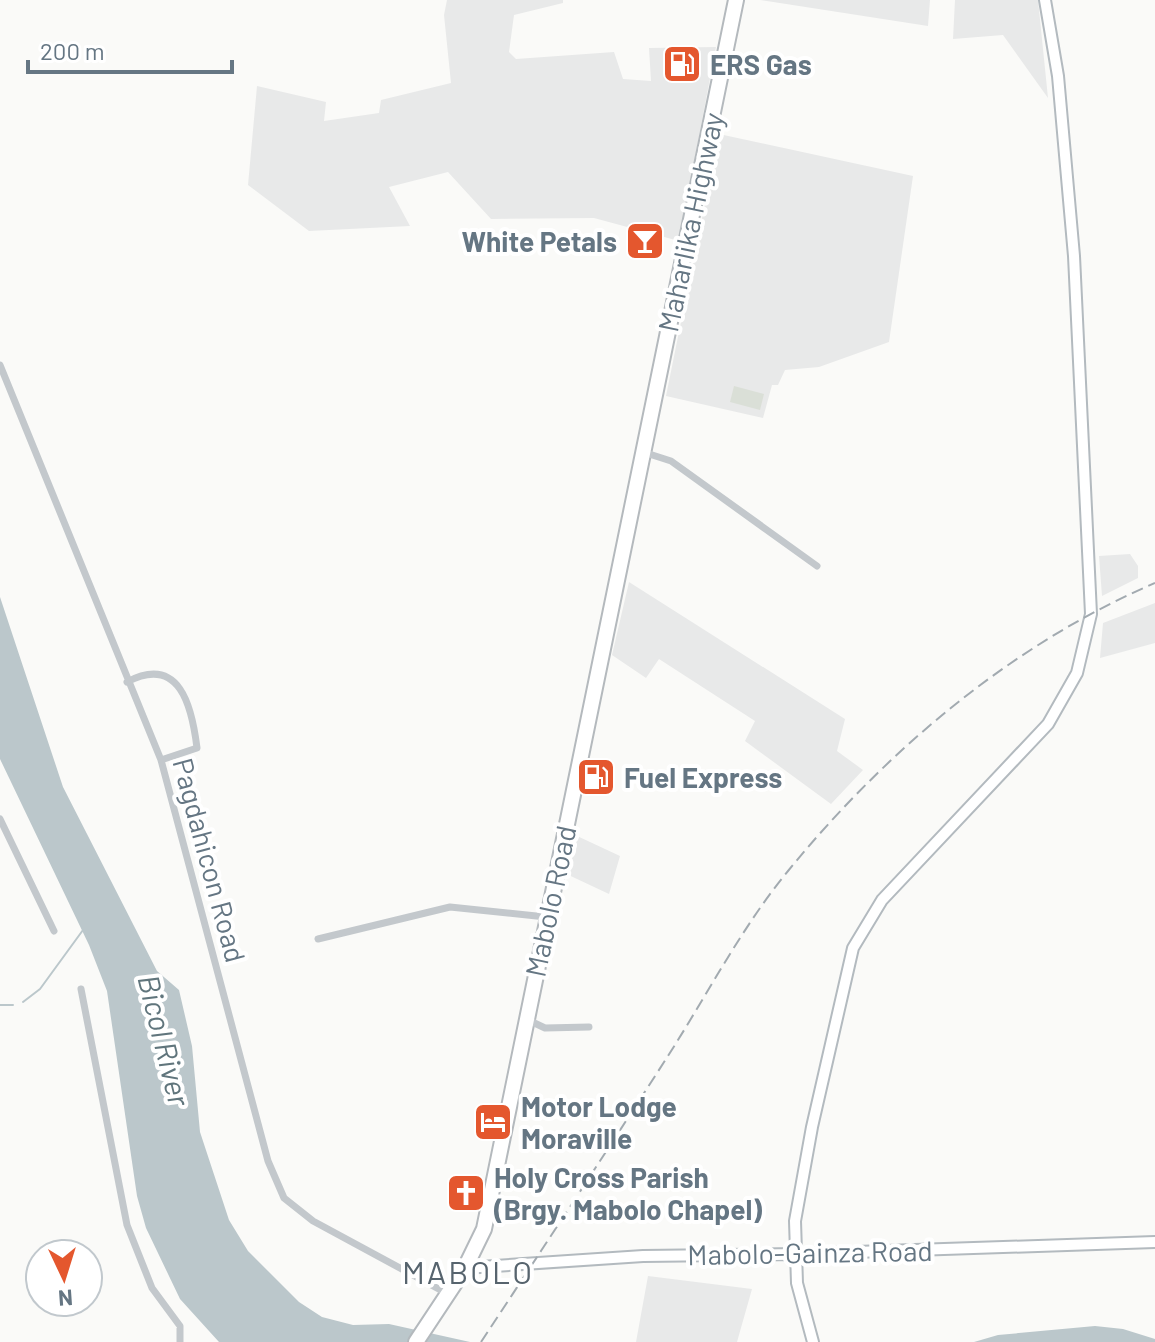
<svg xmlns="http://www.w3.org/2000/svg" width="1155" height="1342" font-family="Barlow,sans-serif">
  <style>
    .built { fill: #e8e9e9 }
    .green { fill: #dadfd7 }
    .water { fill: #bbc7cb }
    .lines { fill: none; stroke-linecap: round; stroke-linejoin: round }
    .stream { stroke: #bbc7cb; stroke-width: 2 }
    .secondary-casing { stroke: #b3babf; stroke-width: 14 }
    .highway-casing { stroke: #b4b9bd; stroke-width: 18 }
    .street { stroke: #c3c8cc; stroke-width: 7 }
    .secondary { stroke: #fff; stroke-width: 10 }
    .highway { stroke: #fff; stroke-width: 14 }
    .rail { stroke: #a2aab0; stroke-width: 2; stroke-dasharray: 12 6; stroke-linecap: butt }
    .labels { text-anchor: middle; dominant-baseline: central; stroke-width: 8; stroke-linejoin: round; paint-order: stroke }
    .poi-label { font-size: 28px; font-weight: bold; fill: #657683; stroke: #fff; text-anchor: start }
    .street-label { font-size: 28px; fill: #657683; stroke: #fff }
    .water-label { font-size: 30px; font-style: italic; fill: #60757c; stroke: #fff }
    .quarter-label { font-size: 32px; letter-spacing: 2px; fill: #57646e; stroke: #fff }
  </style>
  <rect width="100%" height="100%" fill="#fafaf8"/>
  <path class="built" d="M447 0H563V3L514 15 509 52 516 59 614 52 623 79 651 81 649 48 716 47 679 241 594 218 491 219 448 172 389 187 410 226 309 231 248 185 257 86 326 102 324 121 379 113 381 100 451 83 444 15Z
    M760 0H930L928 26Z
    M955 0H1038L1048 98 1003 35 953 39Z
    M719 134 913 176 889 342 819 367 785 370 778 385H772L763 418 666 396Z
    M1130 554 1138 566V578L1102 596 1099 556Z
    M629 582 845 719 837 751 863 770 831 804 745 741 755 721 659 659 646 678 612 655Z
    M1155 603V643L1100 658 1103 623Z
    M575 835 620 856 609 894 560 871Z
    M648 1276 752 1289 737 1342H636Z"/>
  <path class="green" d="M734 386 764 394 760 410 730 402Z"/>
  <path class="water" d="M0 597 63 787 157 971 179 990 192 1046 200 1132 229 1220 248 1251 299 1302 322 1317 353 1325 389 1324 470 1342H219L180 1299 146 1228 137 1196 107 991 89 945 0 759Z
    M1095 1326 1123 1329 1155 1339V1342H974L998 1335Z"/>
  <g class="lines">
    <path class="stream" d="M23 1002 40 989 83 930
      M0 1005H13"/>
    <g class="secondary-casing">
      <path id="secondary" d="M465 1268 643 1256 796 1254 1155 1242
        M813 1342 797 1283 795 1221 812 1127 853 948 882 900 1048 724 1077 673 1091 614 1074 256 1058 76 1045 0"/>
    </g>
    <g class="highway-casing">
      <path id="highway" d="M416 1342 465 1268 484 1229 736 0"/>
    </g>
    <path class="street" d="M0 365 161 760 268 1161 284 1198 313 1221 448 1294
      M643 452 671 461 817 566
      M127 682C180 654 192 707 197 748L161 760
      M0 819 54 931
      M318 939 450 907 546 917
      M81 989 127 1225 152 1288 180 1326V1342
      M528 1020 545 1028 589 1027"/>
    <use href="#secondary" class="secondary"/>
    <use href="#highway" class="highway"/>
    <path class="rail" d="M481 1342C543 1248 605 1154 666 1059 706 997 741 928 788 871 885 752 1012 644 1155 583"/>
  </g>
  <defs>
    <g id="fuel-square" transform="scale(2)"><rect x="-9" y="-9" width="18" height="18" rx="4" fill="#e4572e" stroke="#fff"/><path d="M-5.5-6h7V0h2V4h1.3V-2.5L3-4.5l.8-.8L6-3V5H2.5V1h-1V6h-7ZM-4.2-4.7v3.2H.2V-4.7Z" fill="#fff"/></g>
    <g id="bar-square" transform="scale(2)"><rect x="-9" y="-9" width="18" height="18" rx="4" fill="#e4572e" stroke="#fff"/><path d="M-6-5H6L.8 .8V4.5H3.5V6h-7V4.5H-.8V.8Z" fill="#fff"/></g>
    <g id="hotel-square" transform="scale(2)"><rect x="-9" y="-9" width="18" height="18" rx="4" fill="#e4572e" stroke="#fff"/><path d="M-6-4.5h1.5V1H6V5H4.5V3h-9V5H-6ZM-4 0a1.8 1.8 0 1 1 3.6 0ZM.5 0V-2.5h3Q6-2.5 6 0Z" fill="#fff"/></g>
    <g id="church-square" transform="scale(2)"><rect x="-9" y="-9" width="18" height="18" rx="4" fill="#e4572e" stroke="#fff"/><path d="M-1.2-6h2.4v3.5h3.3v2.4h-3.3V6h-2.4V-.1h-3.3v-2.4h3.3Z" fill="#fff"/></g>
  </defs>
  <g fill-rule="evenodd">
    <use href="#fuel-square" x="682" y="64"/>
    <use href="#bar-square" x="645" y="241"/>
    <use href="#fuel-square" x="596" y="777"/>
    <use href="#hotel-square" x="493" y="1122"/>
    <use href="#church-square" x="466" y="1193"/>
  </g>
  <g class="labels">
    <g class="poi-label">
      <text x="710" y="64">ERS Gas</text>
      <text x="617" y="241" text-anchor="end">White Petals</text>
      <text x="624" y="777">Fuel Express</text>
      <text x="521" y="1106">Motor Lodge<tspan x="521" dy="32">Moraville</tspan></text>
      <text x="494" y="1177">Holy Cross Parish<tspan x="494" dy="32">(Brgy. Mabolo Chapel)</tspan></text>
    </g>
    <g class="street-label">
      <text transform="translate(690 222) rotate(-78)">Maharlika Highway</text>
      <text transform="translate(210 860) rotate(75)">Pagdahicon Road</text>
      <text transform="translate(550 901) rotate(-78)">Mabolo Road</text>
      <text transform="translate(810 1252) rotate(-1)">Mabolo-Gainza Road</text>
    </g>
    <g class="water-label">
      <text transform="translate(165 1040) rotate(76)">Bicol River</text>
    </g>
    <g class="quarter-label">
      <text x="468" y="1271">MABOLO</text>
    </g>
  </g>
  <g transform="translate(64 1278) rotate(176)"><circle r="38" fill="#ffffff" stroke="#c1c8cd" stroke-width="2"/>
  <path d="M0-6L14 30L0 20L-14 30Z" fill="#e4572e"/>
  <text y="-12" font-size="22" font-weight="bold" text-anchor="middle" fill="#657683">N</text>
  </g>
  <path d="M28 60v12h204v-12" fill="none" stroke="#657683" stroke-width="4"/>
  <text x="40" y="60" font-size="24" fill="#657683" stroke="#ffffff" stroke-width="6" paint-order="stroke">200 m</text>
</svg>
